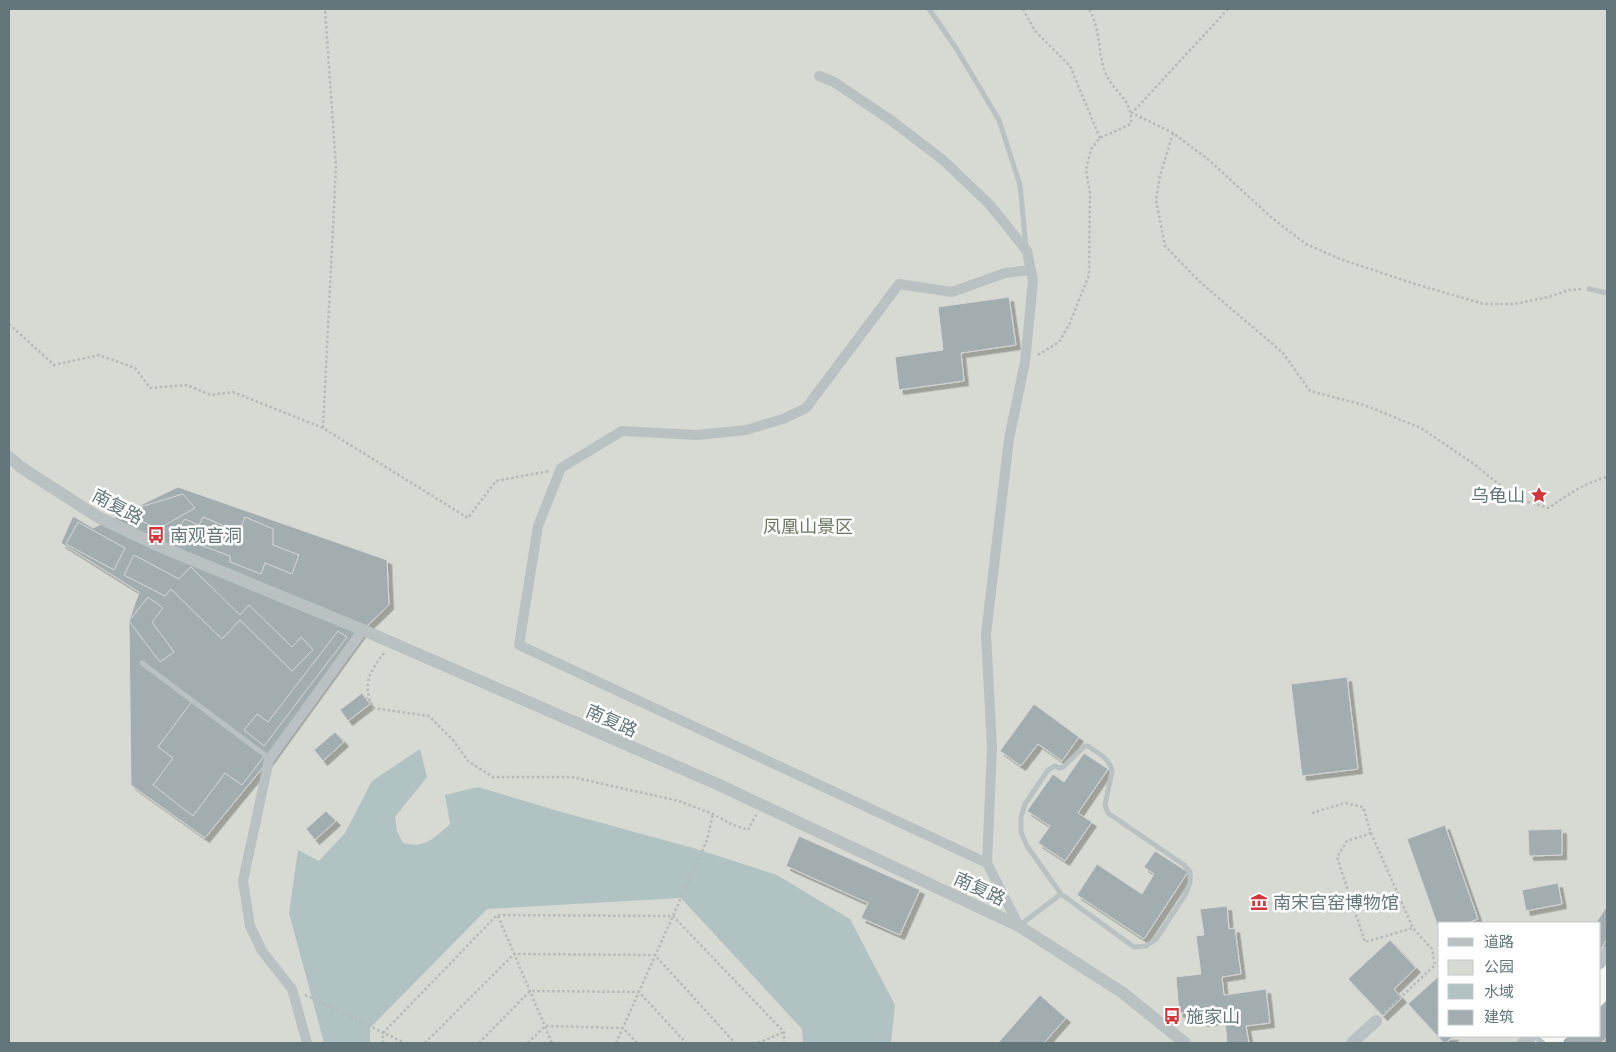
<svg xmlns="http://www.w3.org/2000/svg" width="1616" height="1052" font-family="Ubuntu,'Noto Sans SC',sans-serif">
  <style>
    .green { fill: #d7dad2 }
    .water { fill: #b1c2c2 }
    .building { fill: #a2adaf; stroke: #d7d6d5; filter: url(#shadow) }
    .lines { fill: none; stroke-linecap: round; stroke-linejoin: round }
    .path { stroke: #b5babb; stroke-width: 2.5; stroke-dasharray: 2.5 2.5; stroke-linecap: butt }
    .service { stroke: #bac1c2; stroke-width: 5 }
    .minor { stroke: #bac1c2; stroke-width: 10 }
    .tertiary { stroke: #bac1c2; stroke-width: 12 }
    .labels { text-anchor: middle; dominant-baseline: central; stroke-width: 5; stroke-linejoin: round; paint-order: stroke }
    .poi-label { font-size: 18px; fill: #63777b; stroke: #fff; text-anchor: start }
    .street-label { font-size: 18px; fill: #63777b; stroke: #fff }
    .park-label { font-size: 18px; fill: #6e7865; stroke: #fff }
  </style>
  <defs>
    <filter id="shadow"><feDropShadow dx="4.5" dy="4.5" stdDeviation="0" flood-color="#0004"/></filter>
  </defs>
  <rect width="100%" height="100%" fill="#f5f5f2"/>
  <path class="green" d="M9 9H1607V963L1600 970V923H1440V1036H1530L1523 1043H9Z"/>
  <path class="water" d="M420 749 427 777 395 817 397 831 403 843C426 849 434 838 450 824L445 795 478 787 558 811 693 848 777 875 850 919 895 1005 891 1043H803L802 1029 681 898 487 909 370 1028V1043H324L289 913 298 850 319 861 345 833 372 781Z"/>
  <path class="building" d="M1009 297 1016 345 961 353 964 381 899 390 895 357 943 350 938 307Z
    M178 487 387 560 389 605 363 630 269 760 205 838 131 785 129 621 139 592 61 543 73 516 93 528Z
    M183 494 195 508 158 529 123 512Z
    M203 517 239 532 245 517 273 529V545L299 555 292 574 265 563 261 574 230 562V556L173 535 185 519 199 525Z
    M78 522 125 548 114 570 66 544Z
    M134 555 179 579 191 567 240 615 249 605 292 647 301 637 313 650 292 671 240 620 222 639 171 589 165 596 124 575Z
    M148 597 163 608 152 622 174 652 160 662 129 621Z
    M338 631 347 637 264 746 244 730 257 714 268 722Z
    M1347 677 1358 769 1302 776 1291 684Z
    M362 693 370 704 348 721 340 710Z
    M193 700 265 755 242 785 225 773 193 816 153 785 173 758 158 747Z
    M1034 704 1079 737 1062 761 1038 744 1021 766 1000 751Z
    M335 732 344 742 323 761 314 750Z
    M1084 753 1108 769 1078 813 1092 822 1065 861 1038 843 1050 826 1027 811 1053 774 1064 782Z
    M326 811 336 821 315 840 306 829Z
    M1445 825 1478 919 1467 923H1440V932L1407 839Z
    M1562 829V855L1529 856 1528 830Z
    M799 836 920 890 900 935 861 918 868 903 786 866Z
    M1155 851 1188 872 1144 939 1077 895 1097 864 1142 894 1154 874 1144 867Z
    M1558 883 1562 904 1526 911 1522 890Z
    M1227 906 1229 929 1235 928 1241 974 1222 977 1224 995 1266 989 1270 1023 1246 1026 1249 1043H1227L1225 1019 1203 1022 1202 1011 1179 1013 1176 977 1201 974 1196 936 1204 935 1200 909Z
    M1607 906V939L1600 951V923H1596Z
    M1390 940 1416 968 1394 989 1402 998 1383 1016 1348 979Z
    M1440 975V1036H1454L1446 1043H1444L1408 1004Z
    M1040 995 1066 1018 1044 1043H998Z
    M1607 1000V1038L1601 1043H1565L1563 1041 1568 1036H1600V1007Z"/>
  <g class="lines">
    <path class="path" d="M1023 9 1035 31 1070 66 1100 138
      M1228 9 1132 113 1173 133 1210 161 1272 218 1306 244 1340 259 1415 284 1484 304H1514L1548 297 1569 290 1582 289
      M1173 133 1160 176 1156 200 1165 246 1200 282 1283 353 1310 391 1364 405 1421 428 1474 464 1517 499 1549 508C1568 494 1585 483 1607 477
      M9 324 54 365 99 355 135 368 150 388 187 385 211 395 233 392 323 428 468 518 496 481 549 471
      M1038 355 1059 342 1069 325 1089 275 1090 193 1086 170 1091 149 1100 138 1131 124C1133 97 1111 92 1104 69 1098 49 1100 28 1089 9
      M323 428 336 167 325 9
      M384 653C369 673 362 683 373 708L429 716 453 740 468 761 493 777H572L679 801 713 814 731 824 748 830 756 815
      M1312 813 1345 803 1363 807 1371 833 1347 841 1337 857 1365 942 1413 928 1432 949 1435 965 1384 1013
      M1371 833 1413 928
      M498 916 552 1043
      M305 995 405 1043
      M383 1043V1033L497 915 673 916 784 1032V1043
      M425 1043 514 954 655 955 735 1043
      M479 1043 530 991 639 992 686 1043
      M528 1043 545 1026 623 1028 637 1043
      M616 1043 707 840 713 814
      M758 1043 784 1032"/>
    <path class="service" d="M929 9 956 48 999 120 1020 185 1026 248
      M1589 289 1607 293
      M142 663 265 755 269 759
      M1085 746H1088C1098 753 1110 759 1112 771L1105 805 1108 813 1184 865 1190 872V883L1185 895 1156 939 1146 946 1134 947 1061 894 1027 846 1021 832V817L1025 804 1048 770 1055 766 1059 768 1063 767Z
      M1020 925 1061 894
      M1534 1036 1543 1043"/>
    <path class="minor" d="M819 76 834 82 892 121 943 160 990 205 1027 251 1033 281 1025 362 1009 439 986 634 992 748 987 863 1019 926
      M987 863 519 645 538 526 561 468 622 431 697 435 746 430 783 419 806 408 899 284 952 292 1005 273 1030 270
      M307 1043 292 989 262 951 250 926 243 881 269 760 363 630"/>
    <path class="tertiary" d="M9 457 22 468 98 517 159 546 363 630 717 784 1019 926 1123 993 1185 1043
      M1600 963 1607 952
      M1352 1043 1376 1021
      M1523 1043 1532 1036"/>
  </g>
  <defs>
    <g id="sight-bare" transform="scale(1.35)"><path d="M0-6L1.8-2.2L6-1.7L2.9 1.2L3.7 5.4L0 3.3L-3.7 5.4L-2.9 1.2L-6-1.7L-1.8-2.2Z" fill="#d2353a" stroke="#fff" stroke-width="2.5" paint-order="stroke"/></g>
    <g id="bus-bare" transform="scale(1.35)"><path d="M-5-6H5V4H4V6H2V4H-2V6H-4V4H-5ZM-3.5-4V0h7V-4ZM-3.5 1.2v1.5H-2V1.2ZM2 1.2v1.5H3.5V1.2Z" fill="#d2353a" stroke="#fff" stroke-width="2.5" paint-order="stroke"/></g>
    <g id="museum-bare" transform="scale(1.35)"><path d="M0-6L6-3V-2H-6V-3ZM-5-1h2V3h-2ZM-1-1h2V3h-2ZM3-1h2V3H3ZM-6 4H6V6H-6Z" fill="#d2353a" stroke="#fff" stroke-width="2.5" paint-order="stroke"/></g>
  </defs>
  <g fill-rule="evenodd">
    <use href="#sight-bare" x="1539" y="495"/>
    <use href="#bus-bare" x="156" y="535"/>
    <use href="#museum-bare" x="1259" y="902"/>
    <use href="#bus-bare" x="1172" y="1016"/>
  </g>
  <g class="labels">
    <g class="poi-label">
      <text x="1525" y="495" text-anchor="end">乌龟山</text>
      <text x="170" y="535">南观音洞</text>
      <text x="1273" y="902">南宋官窑博物馆</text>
      <text x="1186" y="1016">施家山</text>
    </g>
    <g class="street-label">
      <text transform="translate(118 506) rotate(28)">南复路</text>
      <text transform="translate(612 720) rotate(24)">南复路</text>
      <text transform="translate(980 888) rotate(25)">南复路</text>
    </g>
    <g class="park-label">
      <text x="808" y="526">凤凰山景区</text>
    </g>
  </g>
  <rect width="1616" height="1052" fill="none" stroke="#63777b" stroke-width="20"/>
  <rect x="1438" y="922" width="162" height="115" fill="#ffffff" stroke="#c1c9ca"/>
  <rect x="1448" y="938" width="25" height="8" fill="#bac1c2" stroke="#c1c9ca"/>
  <text x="1484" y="947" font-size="15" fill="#63777b">道路</text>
  <rect x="1448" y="960" width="25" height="15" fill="#d7dad2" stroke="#c1c9ca"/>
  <text x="1484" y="972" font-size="15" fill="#63777b">公园</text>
  <rect x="1448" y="984" width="25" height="15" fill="#b1c2c2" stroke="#c1c9ca"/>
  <text x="1484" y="997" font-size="15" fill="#63777b">水域</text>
  <rect x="1448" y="1010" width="25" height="15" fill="#a2adaf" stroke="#c1c9ca"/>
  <text x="1484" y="1022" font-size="15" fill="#63777b">建筑</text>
</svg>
